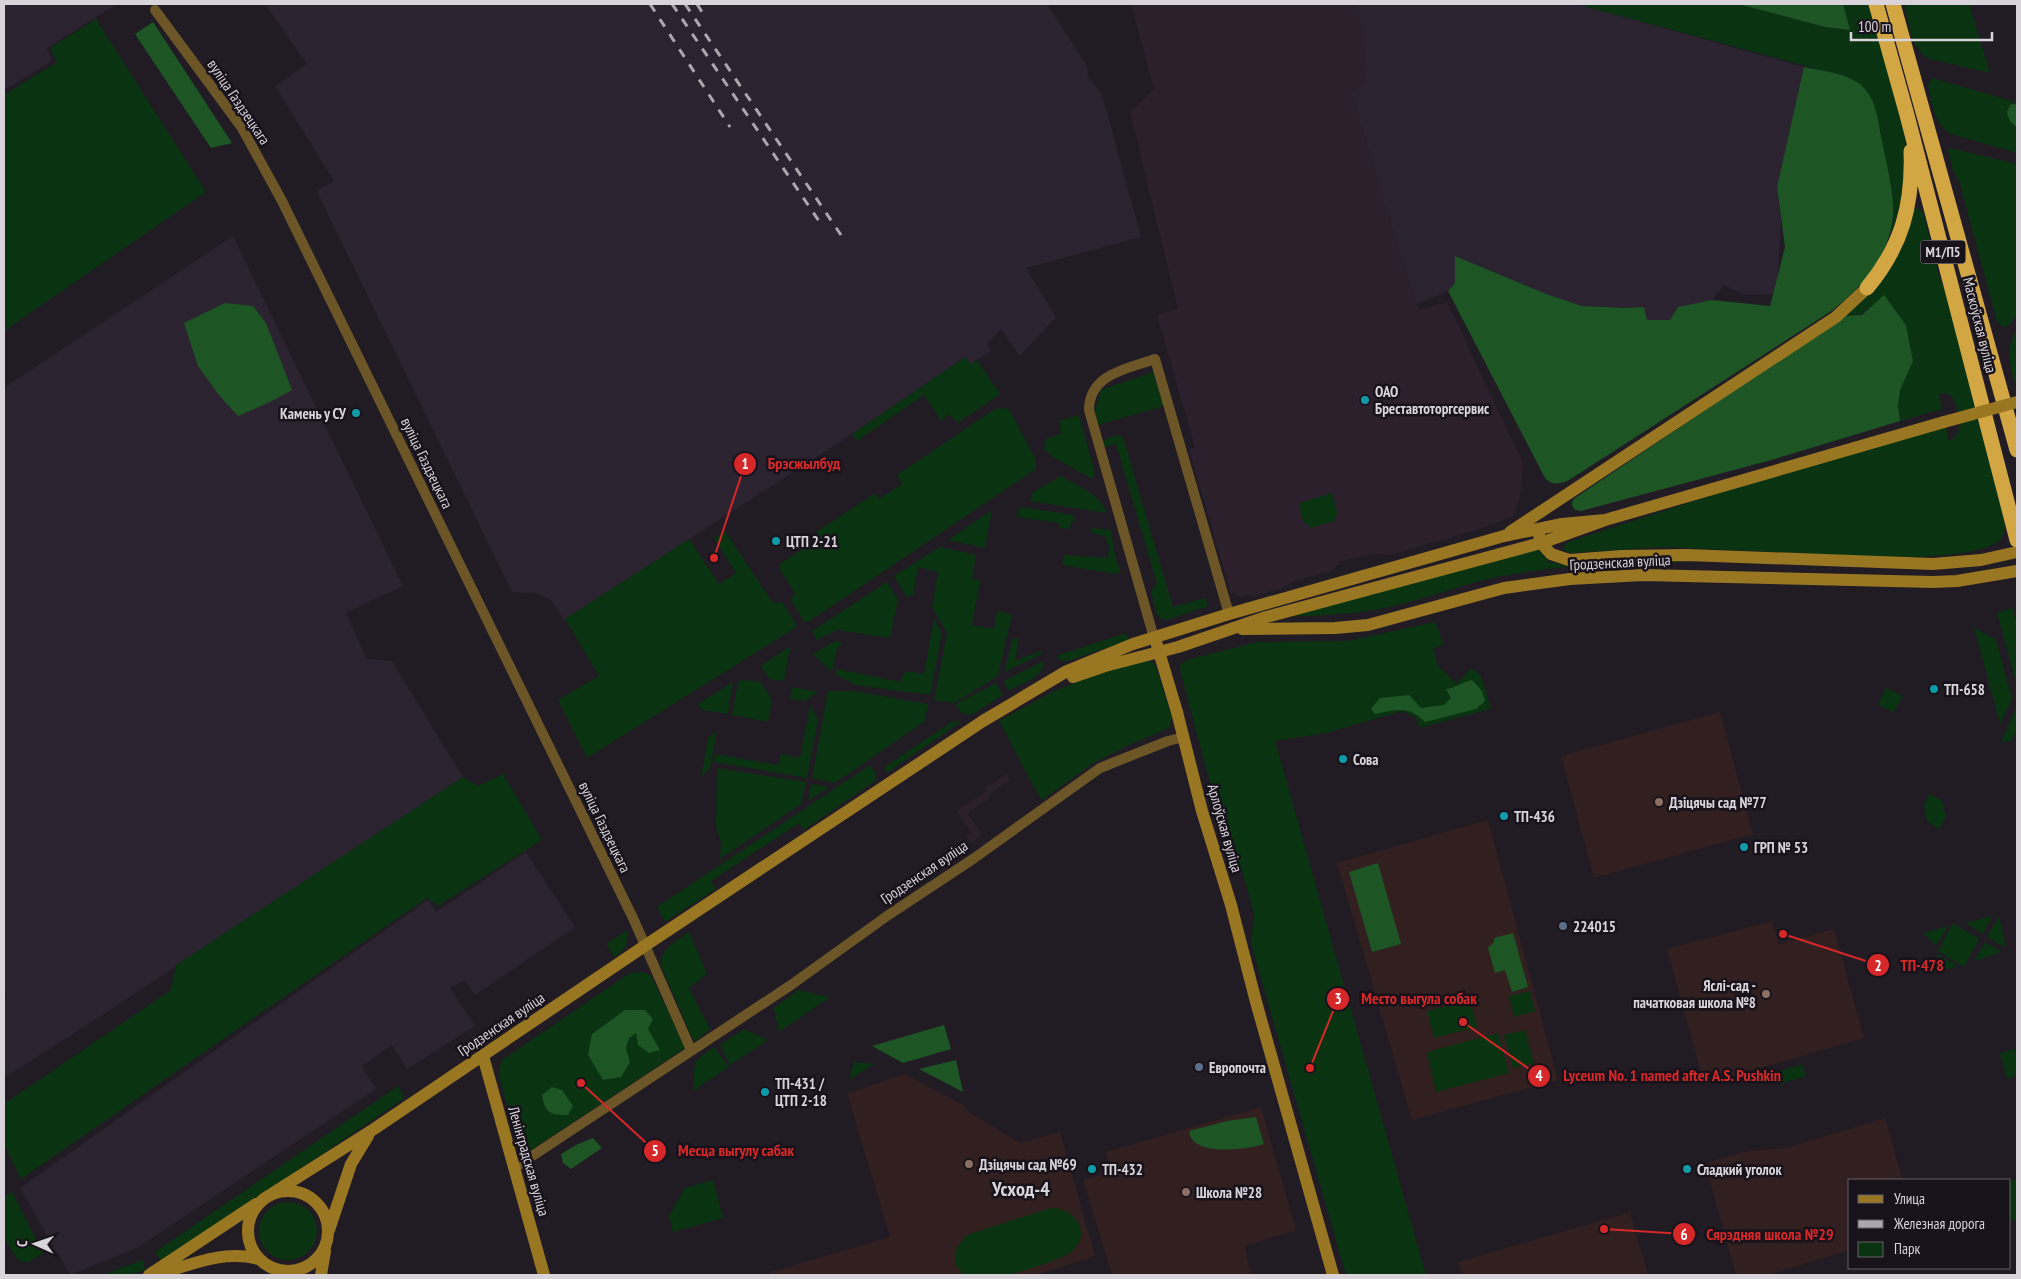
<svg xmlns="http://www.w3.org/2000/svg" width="2021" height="1279" font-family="'PT Sans Narrow',sans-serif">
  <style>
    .commercial { fill: #2c202d }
    .built { fill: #2c2330 }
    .education { fill: #321f1f }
    .green { fill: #0a3311 }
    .forest { fill: #1d5525 }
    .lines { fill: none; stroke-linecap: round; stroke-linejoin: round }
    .street { stroke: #6c5627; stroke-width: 10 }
    .secondary { stroke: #987622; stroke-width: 12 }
    .highway { stroke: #d1a643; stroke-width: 15 }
    .rail { stroke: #aca7ae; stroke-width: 3; stroke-dasharray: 9 9; stroke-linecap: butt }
    .secondary-bridge { stroke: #987622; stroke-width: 12 }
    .culture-dot { fill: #0f9aa8; stroke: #18121b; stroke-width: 2 }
    .education-dot { fill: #8d6e63; stroke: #18121b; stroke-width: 2 }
    .service-dot { fill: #5c6f8a; stroke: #18121b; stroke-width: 2 }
    .labels { text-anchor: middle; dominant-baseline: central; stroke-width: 5; stroke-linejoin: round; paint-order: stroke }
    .shield { fill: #18121b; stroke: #9e9aa1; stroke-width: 1 }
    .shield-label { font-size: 14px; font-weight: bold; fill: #d8d4da }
    .street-label { font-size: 15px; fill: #d8d4da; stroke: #18121b }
    .poi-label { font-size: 15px; font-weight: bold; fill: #d8d4da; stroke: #18121b; text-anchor: start }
    .district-label { font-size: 20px; font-weight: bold; fill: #d8d4da; stroke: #18121b }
    .leader { fill: none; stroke: #d62828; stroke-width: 2 }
    .callout-dot { fill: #d62828; stroke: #18121b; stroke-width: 2 }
    .mark-label { font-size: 15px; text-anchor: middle; font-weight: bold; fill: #fff }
    .callout-label { font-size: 16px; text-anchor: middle; font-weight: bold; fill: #d62828; stroke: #18121b; stroke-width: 5; stroke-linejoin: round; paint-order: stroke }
  </style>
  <rect width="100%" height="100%" fill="#211b24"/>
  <path class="commercial" d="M1131 4H1354L1364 35 1365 84 1351 92 1398 248 1419 310 1447 302 1523 463 1521 492 1514 516 1483 528 1390 555 1370 554 1339 562V564L1331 571 1297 580 1282 588 1251 597 1250 594 1237 597 1235 592 1231 594 1189 449 1195 447 1157 315 1178 309 1130 112 1154 89Z
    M1006 774 1010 780 989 794 991 797 968 813 982 835 971 843 966 836 971 833 957 811 987 791 985 788Z"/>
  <path class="built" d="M4 4H117L47 48 52 61 4 90Z
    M265 4H1047L1087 66 1088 77 1102 94 1141 237 1026 268 1056 317 1020 356 1001 329 987 344 991 351 970 364 964 358 852 434 564 620 551 600 535 593 512 592 320 198 317 191 334 181 275 86 307 64Z
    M1354 4H1577L1804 67 1777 187 1781 222 1778 275 1773 294 1745 295 1724 285 1712 300 1678 307 1670 320H1646L1643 307 1626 308 1582 306 1549 295 1456 256 1455 283 1448 291 1417 304 1398 248 1351 92 1365 84 1364 35Z
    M233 236 403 586 346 613 367 659 392 661 463 777 107 1012 4 1078V994L6 993 4 989V388Z
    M526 852 575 927 475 995 465 980 450 988 475 1026 407 1069 392 1045 362 1066 376 1089 137 1248 70 1275 20 1188 428 900 436 912Z"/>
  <path class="education" d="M1720 712 1753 834 1594 878 1561 756Z
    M1488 820 1558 1080 1412 1120 1337 863Z
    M1772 921 1779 944 1834 929 1864 1038 1704 1084 1667 949Z
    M904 1074 965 1106 966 1110 1020 1143 1060 1132 1095 1256 1036 1275H771V1272L890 1237 847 1094Z
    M1261 1107 1296 1230 1245 1246 1251 1275H1112L1083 1180 1100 1175 1109 1165 1106 1152Z
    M1885 1118 1903 1180H1850V1250L1768 1275H1736L1705 1163 1747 1151 1786 1148Z
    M1630 1212 1648 1275H1462L1458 1262Z"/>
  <path class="green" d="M1576 4H1738L1825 27 1849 30 1843 4H1870L1904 130C1908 169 1903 202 1890 239 1900 190 1879 139 1867 92L1850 78Z
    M1904 4H1969L1990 73 1930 59C1910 50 1909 22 1904 4Z
    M96 19 206 192 4 331V95L57 62 50 48Z
    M1932 78 2016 102 2013 103 2014 126 2017 128V153L1951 134C1934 125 1932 102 1928 85Z
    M1950 148 2017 164V315L2008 326 2002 327 1997 321 1959 181 1953 171 1948 150Z
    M1917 208 1923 212 1939 275 1952 308 2005 524C2005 530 2004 536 1999 541 1983 555 1920 557 1898 558L1664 547 1571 553 1566 552 1562 549 1568 542 1762 479 1946 427 1949 441C1966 435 1960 405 1949 394L1939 393 1942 409 1900 421 1898 406 1900 389 1913 361 1906 325 1884 296 1862 314 1845 316 1870 293 1913 210Z
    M2017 330V390C2011 369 2003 349 2017 330Z
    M965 357 970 364 977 360 1000 394 958 423 949 414 941 421 924 395 857 441 852 434Z
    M1153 372 1164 406 1098 425 1095 411 1101 390Z
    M1005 408 1009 409 1036 460V469L808 622 803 621 791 599 795 593 779 568 780 564 819 538 816 532 876 493 879 499 902 484 897 475 995 409Z
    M1079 415 1095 473 1092 479 1053 457 1044 449 1046 439 1061 434 1059 421Z
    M1119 435 1123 437 1173 607 1205 598 1208 606 1167 620C1154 620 1154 602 1151 591L1157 584 1116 444 1104 447 1103 442 1107 438Z
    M1061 476C1076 485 1102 495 1107 513L1030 501 1033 492Z
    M1332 493 1337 512 1335 521 1311 528 1303 521 1299 503Z
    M1019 507 1074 515 1073 522H1071L1070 529 1059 528V523L1018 517Z
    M992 510 985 548 948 540Z
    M1091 528 1111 530 1114 550 1120 572 1116 574 1062 565 1064 555 1108 558 1109 547 1105 536 1091 533Z
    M725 531 773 603 782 602 796 624 795 628 587 758 558 700 599 676 565 619 689 539 719 584 736 573 714 538Z
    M940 547 976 555 972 579 980 580 972 625 994 629 997 611 1012 614 998 676 954 703 934 700 947 633 932 607 938 572 918 567 913 596H906L894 576Z
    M1538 549 1549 562 1564 565 1679 560V562C1618 562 1557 565 1497 577 1462 584 1429 598 1394 606 1352 616 1311 616 1269 617Z
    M887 582 898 600 890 638 837 630 817 640 812 631Z
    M2012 608 2017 625V686L1997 613Z
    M934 618 942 633 930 695 855 685 835 674 837 669 901 682 904 671 924 674Z
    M1436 622 1443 645 1433 649 1438 666 1457 684 1471 668 1481 676 1491 709 1419 728 1416 718 1403 711 1326 733 1275 741 1426 1275H1346L1251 943 1254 914 1242 870 1228 851 1179 666 1187 660 1257 642 1347 641Z
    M1974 627 1996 640 2012 699 2000 724Z
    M1126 633 1129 640 1068 661H1062L1056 656Z
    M1013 638 1019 639 1015 661 1041 651 1042 654 1004 672Z
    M835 641 843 643 837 648 832 672 813 654Z
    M790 646 784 681 770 679 761 666Z
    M1147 659 1155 664 1172 718 1169 728 1129 745 1092 764 1042 800C1025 774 1014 747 999 721L1052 692 1095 675Z
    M1044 661C1046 676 1020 685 1008 690L1003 681Z
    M742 680 761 682 772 700 768 722 732 715 738 682Z
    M733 682 728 714 702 710 698 704Z
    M996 683 1003 695 971 715 961 713 956 704Z
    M792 687 818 692 805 701 790 699Z
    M1886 688 1903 696 1894 712 1878 705Z
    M828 691H854L928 704 925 721 835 783 812 778Z
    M810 705 818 719 807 778 714 762 715 754 778 765 781 754 800 758Z
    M2016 708 2017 730 2011 741 2001 742Z
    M953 721 961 722 885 774 886 766Z
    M717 731 710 768 701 777 708 738Z
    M870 765 876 773 875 781 804 830 799 823 711 881 716 889 665 922 657 907Z
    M717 768 806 782 801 804 720 859 721 842 716 827Z
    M503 774 542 840 438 906 427 898 21 1179 4 1145V1104L171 990 176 965 463 777 478 786Z
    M811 784 829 787 808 801Z
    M1929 794 1942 800 1946 817 1939 829 1927 821 1924 806Z
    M1992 916 1983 934 1966 923Z
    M1999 916 2006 948 1987 937Z
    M1953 923 1979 939 1964 967 1938 951Z
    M1948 926 1936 946 1923 933Z
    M627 930C629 943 625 951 614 957L606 944Z
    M689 932 707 974 689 988 710 1029 694 1042 661 966C661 947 675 942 689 932Z
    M1985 942 2002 952 1974 961Z
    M1938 954 1958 966 1933 973Z
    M641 972 651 975 685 1048 531 1150H523L518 1145 500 1080 499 1071 502 1060 630 973Z
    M798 990 830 997 779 1032 774 1008Z
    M1530 991 1535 1011 1514 1017 1509 996Z
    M1470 1000 1477 1027 1434 1038 1427 1011Z
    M744 1029 768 1040 730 1065 720 1045Z
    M1525 1030 1534 1063 1513 1068 1504 1035Z
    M1498 1033 1509 1073 1436 1092 1427 1052Z
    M714 1047 729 1067 694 1090 693 1085 695 1061Z
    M2015 1049 2017 1058V1076L2007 1079 2000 1053Z
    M854 1062 874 1064 849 1080Z
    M1802 1064 1806 1076 1780 1084 1776 1072Z
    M398 1086 405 1098 162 1262 155 1252Z
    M2017 1179V1219L2010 1221V1181Z
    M713 1180 723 1218 673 1232 669 1216 685 1188Z
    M12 1192 43 1253 27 1263 17 1259 4 1237V1196Z
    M259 1231a29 29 0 1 1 58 0a29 29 0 1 1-58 0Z
    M1051 1208C1076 1208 1093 1235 1071 1252 1063 1259 1016 1274 1005 1275 992 1277 976 1275 963 1275L955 1263V1255L957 1247 967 1235Z
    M143 1260 145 1270 131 1275H102Z"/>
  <path class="forest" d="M1738 4H1843L1850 30 1825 27Z
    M153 22 232 143 211 148 135 34Z
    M1804 67C1822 71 1847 73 1861 85 1877 99 1878 122 1882 141 1886 162 1892 184 1893 205 1895 250 1864 287 1830 312L1569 480C1560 484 1552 486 1545 478L1448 291 1455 283V256L1549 295 1582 306 1626 308 1644 307 1647 320H1670L1678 307 1712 300 1770 306 1785 247 1777 187Z
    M2017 103V128L2010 121 2007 112 2010 105Z
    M1884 295 1906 325 1913 361 1900 390 1898 406 1900 421 1775 459 1581 511 1575 510C1571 505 1571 502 1575 498L1845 316 1862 315Z
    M225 303 253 306 266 323 292 390 270 402 238 416 218 394 198 366 184 323Z
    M1472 680 1482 691 1485 701 1476 709 1425 722C1408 705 1397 710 1375 714L1371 709 1380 698 1409 695 1421 708 1444 705 1451 698 1446 689C1456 688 1462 682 1472 680Z
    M1378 863 1401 944 1372 952 1349 872Z
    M1513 933 1528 987 1512 992 1505 970 1495 973 1488 948 1494 942V938Z
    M625 1010H645L653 1019 648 1029 660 1050 649 1053 638 1045 636 1033 629 1038 626 1048 630 1062 621 1077 603 1080 588 1055 592 1034Z
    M944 1025 951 1049 903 1063 872 1046Z
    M956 1060 963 1092 919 1069Z
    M552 1087 562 1090 573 1106 568 1115C550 1115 545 1113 542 1095Z
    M1256 1117 1264 1144C1247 1150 1191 1157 1189 1131L1227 1121Z
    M593 1138 602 1148 571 1169 563 1163 561 1154 576 1145Z"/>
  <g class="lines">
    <path class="street" d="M155 10 242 128 282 201 633 918 691 1050
      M1154 638 1089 410C1089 374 1127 369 1155 359L1229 614
      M514 1168 791 985 887 916 973 859 1100 768 1168 741 1184 737"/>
    <path class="secondary" d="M1510 532 1836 317 1867 288
      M1539 535 1541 543 1551 554 1569 560 1622 556 1687 555 1933 564 1981 560 2017 552
      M1242 629 1335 628 1368 625 1504 588 1570 579 1643 575 1933 582 1957 581 2017 571
      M1157 645 1177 712 1202 811 1231 905 1256 1002 1333 1275
      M1073 677 1105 666 1178 647 1266 617 1541 543 1605 520 1944 422
      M483 1056 544 1275
      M248 1231a40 40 0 1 1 80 0a40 40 0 1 1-80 0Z
      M273 1193 374 1129 646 945 983 721 1067 671 1133 644 1229 614 1504 536 1562 524 1605 520
      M329 1230 351 1164 368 1136
      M162 1273C195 1263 225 1250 259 1259
      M149 1275 256 1204
      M321 1275 325 1251"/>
    <path class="highway" d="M1876 4 1907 115 2017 540
      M1893 4 2017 450
      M1867 288C1902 246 1913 205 1911 151"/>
    <path class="rail" d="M650 4 730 127
      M672 4 821 224
      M685 4 841 235
      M697 4 702 12"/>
    <path class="secondary-bridge" d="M1944 422 2017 402"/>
  </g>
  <g class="culture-dot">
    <circle cx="1365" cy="400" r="5"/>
    <circle cx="356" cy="413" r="5"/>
    <circle cx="776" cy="541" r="5"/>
    <circle cx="1934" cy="689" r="5"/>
    <circle cx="1343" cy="759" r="5"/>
    <circle cx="1504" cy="816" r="5"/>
    <circle cx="1744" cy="847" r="5"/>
    <circle cx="765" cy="1092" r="5"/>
    <circle cx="1092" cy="1169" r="5"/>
    <circle cx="1687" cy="1169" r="5"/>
  </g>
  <g class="education-dot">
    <circle cx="1659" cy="802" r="5"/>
    <circle cx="1766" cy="994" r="5"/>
    <circle cx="969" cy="1164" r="5"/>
    <circle cx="1186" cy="1192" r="5"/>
  </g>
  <g class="service-dot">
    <circle cx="1563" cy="926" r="5"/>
    <circle cx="1199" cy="1067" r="5"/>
  </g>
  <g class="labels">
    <rect class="shield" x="1920.5" y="240.5" width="45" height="23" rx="4"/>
    <g class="shield-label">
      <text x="1943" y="252">М1/П5</text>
    </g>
    <g class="street-label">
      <text transform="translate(239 102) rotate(56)">вуліца Газдзецкага</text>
      <text transform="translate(1980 325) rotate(76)">Маскоўская вуліца</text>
      <text transform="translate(427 463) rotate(64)">вуліца Газдзецкага</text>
      <text transform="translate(1620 562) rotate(-3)">Гродзенская вуліца</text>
      <text transform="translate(605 827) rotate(64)">вуліца Газдзецкага</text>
      <text transform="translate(1225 828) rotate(74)">Арлоўская вуліца</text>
      <text transform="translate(924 872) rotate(-34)">Гродзенская вуліца</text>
      <text transform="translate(501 1024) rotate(-34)">Гродзенская вуліца</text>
      <text transform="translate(529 1161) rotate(74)">Ленінградская вуліца</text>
    </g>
    <g class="poi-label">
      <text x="1375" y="391">ОАО<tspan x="1375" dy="17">Бреставтоторгсервис</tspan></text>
      <text x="346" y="413" text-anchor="end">Камень у СУ</text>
      <text x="786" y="541">ЦТП 2-21</text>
      <text x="1944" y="689">ТП-658</text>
      <text x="1353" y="759">Сова</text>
      <text x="1669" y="802">Дзіцячы сад №77</text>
      <text x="1514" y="816">ТП-436</text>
      <text x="1754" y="847">ГРП № 53</text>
      <text x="1573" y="926">224015</text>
      <text x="1756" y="985" text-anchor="end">Яслі-сад -<tspan x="1756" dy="17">пачатковая школа №8</tspan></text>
      <text x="1209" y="1067">Европочта</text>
      <text x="775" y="1083">ТП-431 /<tspan x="775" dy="17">ЦТП 2-18</tspan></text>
      <text x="979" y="1164">Дзіцячы сад №69</text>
      <text x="1102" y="1169">ТП-432</text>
      <text x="1697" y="1169">Сладкий уголок</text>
      <text x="1196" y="1192">Школа №28</text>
    </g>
    <g class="district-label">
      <text x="1021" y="1189">Усход-4</text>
    </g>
  </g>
  <path class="leader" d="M714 558L745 464M1783 934L1878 965M1310 1068L1338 999M1463 1022L1539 1076M581 1083L655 1151M1604 1229L1684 1234"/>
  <g class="callout-dot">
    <circle cx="714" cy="558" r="5"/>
    <circle cx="1783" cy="934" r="5"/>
    <circle cx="1310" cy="1068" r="5"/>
    <circle cx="1463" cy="1022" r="5"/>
    <circle cx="581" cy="1083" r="5"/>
    <circle cx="1604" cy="1229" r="5"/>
    <circle cx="745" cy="464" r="12"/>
    <circle cx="1878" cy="965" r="12"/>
    <circle cx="1338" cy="999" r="12"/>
    <circle cx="1539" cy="1076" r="12"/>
    <circle cx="655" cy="1151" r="12"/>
    <circle cx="1684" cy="1234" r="12"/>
  </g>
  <g class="mark-label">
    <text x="745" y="469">1</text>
    <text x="1878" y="971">2</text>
    <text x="1338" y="1004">3</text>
    <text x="1539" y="1081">4</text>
    <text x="655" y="1156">5</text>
    <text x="1684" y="1240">6</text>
  </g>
  <g class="callout-label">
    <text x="804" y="469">Брэсжылбуд</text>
    <text x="1922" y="971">ТП-478</text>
    <text x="1419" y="1004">Место выгула собак</text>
    <text x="1672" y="1081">Lyceum No. 1 named after A.S. Pushkin</text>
    <text x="736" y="1156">Месца выгулу сабак</text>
    <text x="1770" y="1240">Сярэдняя школа №29</text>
  </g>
  <rect width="2021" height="1279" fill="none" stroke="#d8d4da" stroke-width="10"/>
  <rect x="1848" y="1179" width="162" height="90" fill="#18121b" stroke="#656067"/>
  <rect x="1858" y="1195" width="25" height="8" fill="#987622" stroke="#656067"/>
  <text x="1894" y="1204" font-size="15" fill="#d8d4da">Улица</text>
  <rect x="1858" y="1220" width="25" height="8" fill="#aca7ae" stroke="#656067"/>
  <text x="1894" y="1229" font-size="15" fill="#d8d4da">Железная дорога</text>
  <rect x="1858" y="1242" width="25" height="15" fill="#0a3311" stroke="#656067"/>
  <text x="1894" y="1254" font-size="15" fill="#d8d4da">Парк</text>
  <g transform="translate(35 1244) rotate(272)" stroke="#18121b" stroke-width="4" paint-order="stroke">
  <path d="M0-4L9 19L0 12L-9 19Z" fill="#d8d4da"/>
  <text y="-8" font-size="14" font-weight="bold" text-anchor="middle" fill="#d8d4da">С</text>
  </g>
  <path d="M1851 32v8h141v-8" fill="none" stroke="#d8d4da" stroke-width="2.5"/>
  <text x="1858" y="32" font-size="15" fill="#d8d4da" stroke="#18121b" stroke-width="4" paint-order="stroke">100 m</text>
</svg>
